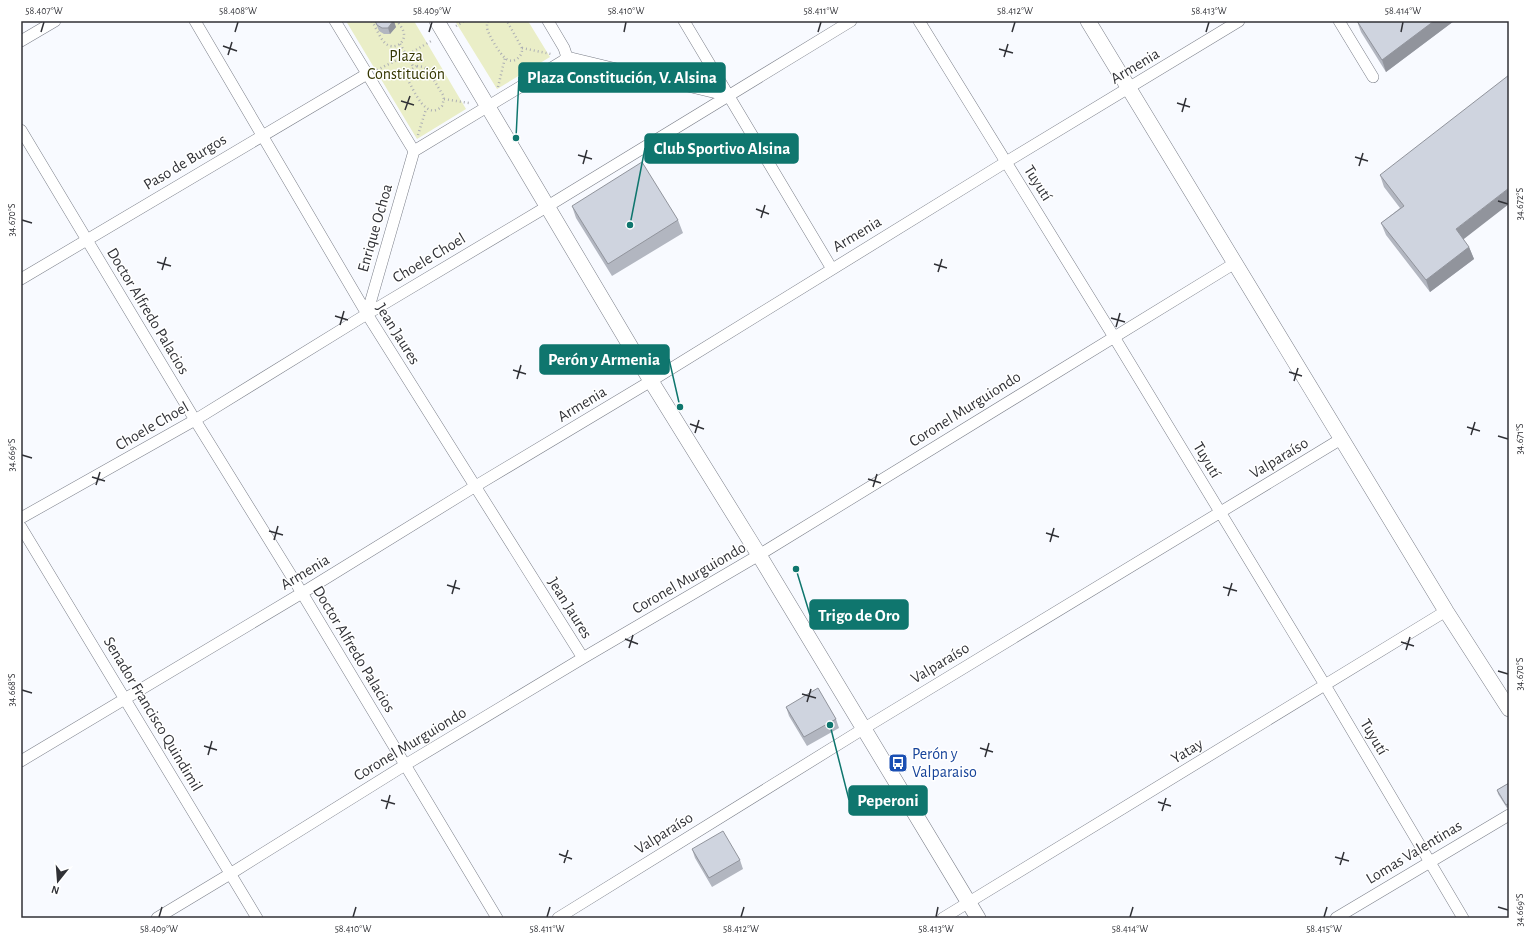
<svg xmlns="http://www.w3.org/2000/svg" width="1530" height="939" font-family="'Alegreya Sans',sans-serif">
  <style>
    .green { fill: #eaeec7 }
    .lines { fill: none; stroke-linecap: round; stroke-linejoin: round }
    .street-casing { stroke: #7b7f89; stroke-width: 12 }
    .secondary-casing { stroke: #7b7f89; stroke-width: 16 }
    .path { stroke: #adafb4; stroke-width: 2.5; stroke-dasharray: 1 3; stroke-linecap: butt }
    .street { stroke: #fff; stroke-width: 11 }
    .secondary { stroke: #fff; stroke-width: 15 }
    .wall { fill: #b2b6c0 }
    .shaded-wall { fill: #91949c }
    .building { fill: #cfd4df; stroke: #91949c }
    .ticks { fill: none; stroke: #303136; stroke-width: 1.5 }
    .labels { text-anchor: middle; dominant-baseline: central; stroke-width: 3; stroke-linejoin: round; paint-order: stroke }
    .park-label { font-size: 16px; fill: #353700; stroke: #fff }
    .street-label { font-size: 16px; fill: #303136; stroke: #fff }
    .transit-label { font-size: 16px; fill: #164399; stroke: #fff; text-anchor: start }
    .leader { fill: none; stroke: #0f766e; stroke-width: 1.5 }
    .callout-dot { fill: #0f766e; stroke: #fff; stroke-width: 1.5 }
    .callout { fill: #0f766e; stroke: #0f766e; stroke-width: 1.5 }
    .callout-label { font-size: 17px; text-anchor: middle; font-weight: bold; fill: #fff }
    .neatline { fill: none; stroke: #303136; stroke-width: 1.5 }
    .ticks-label { font-size: 10px; text-anchor: middle; fill: #303136 }
  </style>
  <rect width="100%" height="100%" fill="#f8faff"/>
  <path class="green" d="M346 21H414L466 109 417 139Z
    M455 21H528L550 57 497 89Z"/>
  <g class="lines">
    <g class="street-casing">
      <path id="street" d="M195 21 367 314 583 658
        M335 21 414 151
        M548 21 564 48 567 57
        M684 21 832 269
        M919 21 1114 337 1325 685 1463 918
        M1339 21 1373 77
        M21 41 55 21
        M567 57 729 96
        M21 130 195 420 302 593 497 918
        M414 151 563 61 567 57
        M21 279 367 74
        M367 314 414 151
        M21 518 195 420 367 314 548 206 851 21
        M21 527 257 918
        M21 761 302 593 474 487 651 381 1006 162 1239 21
        M157 918 230 874 405 765 583 658 759 555 1235 263
        M558 918 863 729 1341 439
        M943 918 1446 611
        M1336 918 1509 815"/>
    </g>
    <g class="secondary-casing">
      <path id="secondary" d="M437 21 651 381 759 555 978 918
        M1088 21 1446 611 1509 709"/>
    </g>
    <path class="path" d="M372 21C376 28 380 38 385 43 392 50 404 45 404 35 404 30 400 25 397 21
      M488 21C487 24 487 24 487 27 487 33 500 54 505 58 513 65 523 57 522 48L507 21
      M456 26 464 21
      M400 44 414 68
      M522 48 551 54
      M417 66 424 67 427 69 443 95 444 99 442 106C427 122 414 91 408 80 408 73 411 69 417 66Z
      M377 70 407 55 433 40
      M498 87 505 58
      M444 99 469 103
      M418 135 426 109"/>
    <use href="#street" class="street"/>
    <use href="#secondary" class="secondary"/>
  </g>
  <path class="wall" d="M375 21 396 27 390 34H384L379 31Z
    M1357 21H1454L1386 72 1361 32Z
    M1380 175 1469 247 1474 259 1430 292 1386 235 1381 223 1400 208 1384 187Z
    M572 206 678 220 683 233 612 276 576 218Z
    M786 707 836 719 839 728 807 746 789 716Z
    M1509 783V807L1507 808 1498 794 1497 790Z
    M692 849 740 860 743 869 712 887 695 858Z"/>
  <path class="shaded-wall" d="M393 21H394L396 27 390 34 388 28Z
    M1434 21H1454L1386 72 1382 60Z
    M1509 188V204L1460 242 1456 229Z
    M1469 247 1474 259 1430 292 1426 280Z"/>
  <path class="building" d="M375 21H393L388 28H382L377 25Z
    M1357 21H1434L1382 60Z
    M1509 75V188L1456 229 1469 247 1426 280 1381 223 1404 206 1380 175Z
    M642 162 678 220 608 264 572 206Z
    M818 688 836 719 804 737 786 707Z
    M1509 783V803L1506 805 1497 790Z
    M723 831 740 860 709 878 692 849Z"/>
  <path class="ticks" d="M41 32 44 22M235 32 238 22M429 32 432 22M624 32 626 22M818 32 821 22M1012 32 1015 22M1206 32 1209 22M1401 32 1403 22M223 46 237 51M999 49 1013 53M228 55 232 42M1004 57 1008 44M401 101 414 105M1177 103 1190 107M405 110 410 96M1182 112 1186 98M578 155 592 159M1355 157 1368 161M583 164 587 150M1359 166 1363 153M1498 201 1508 204M756 209 769 214M761 218 765 205M22 220 32 223M157 262 171 266M934 264 947 268M162 270 166 257M938 272 942 259M335 316 348 320M1111 318 1125 322M340 325 344 311M1116 327 1120 313M513 370 526 374M1289 372 1302 376M517 379 521 365M1294 381 1298 368M690 424 704 429M1467 427 1480 431M695 433 699 420M1471 435 1475 422M1498 436 1508 439M22 455 32 458M92 477 105 481M868 479 881 483M96 485 100 472M873 487 877 474M269 531 283 535M1046 533 1059 537M274 540 278 526M1050 542 1054 528M447 585 460 589M1223 587 1237 591M452 594 456 580M1228 596 1232 583M625 639 638 644M1401 642 1414 646M629 648 633 635M1406 650 1410 637M1498 671 1508 674M22 690 32 693M802 694 816 698M807 702 811 689M204 746 217 750M980 748 993 752M208 755 212 741M985 757 989 743M381 800 395 804M1158 802 1171 806M386 809 390 795M1162 811 1166 798M559 854 572 859M1335 857 1349 861M564 863 568 850M1340 865 1344 852M1498 907 1508 910M159 917 162 907M353 917 356 907M547 917 550 907M741 917 744 907M936 917 938 907M1130 917 1133 907M1324 917 1327 907"/>
  <defs>
    <g id="bus-square" transform="scale(1)"><rect x="-9" y="-9" width="18" height="18" rx="4" fill="#1a4fb4" stroke="#fff"/><path d="M-5-6H5V4H4V6H2V4H-2V6H-4V4H-5ZM-3.5-4V0h7V-4ZM-3.5 1.2v1.5H-2V1.2ZM2 1.2v1.5H3.5V1.2Z" fill="#fff"/></g>
  </defs>
  <g fill-rule="evenodd">
    <use href="#bus-square" x="898" y="763"/>
  </g>
  <g class="labels">
    <g class="park-label">
      <text x="406" y="56">Plaza<tspan x="406" dy="18">Constitución</tspan></text>
    </g>
    <g class="street-label">
      <text transform="translate(1135 66) rotate(-31)">Armenia</text>
      <text transform="translate(185 162) rotate(-31)">Paso de Burgos</text>
      <text transform="translate(1038 183) rotate(58)">Tuyutí</text>
      <text transform="translate(375 228) rotate(-74)">Enrique Ochoa</text>
      <text transform="translate(857 234) rotate(-31)">Armenia</text>
      <text transform="translate(429 258) rotate(-31)">Choele Choel</text>
      <text transform="translate(148 311) rotate(59)">Doctor Alfredo Palacios</text>
      <text transform="translate(398 334) rotate(58)">Jean Jaures</text>
      <text transform="translate(582 404) rotate(-31)">Armenia</text>
      <text transform="translate(965 409) rotate(-32)">Coronel Murguiondo</text>
      <text transform="translate(152 426) rotate(-30)">Choele Choel</text>
      <text transform="translate(1279 458) rotate(-31)">Valparaíso</text>
      <text transform="translate(1207 460) rotate(59)">Tuyutí</text>
      <text transform="translate(305 572) rotate(-31)">Armenia</text>
      <text transform="translate(689 578) rotate(-30)">Coronel Murguiondo</text>
      <text transform="translate(570 608) rotate(58)">Jean Jaures</text>
      <text transform="translate(354 649) rotate(59)">Doctor Alfredo Palacios</text>
      <text transform="translate(940 663) rotate(-31)">Valparaíso</text>
      <text transform="translate(153 714) rotate(59)">Senador Francisco Quindimil</text>
      <text transform="translate(1374 737) rotate(59)">Tuyutí</text>
      <text transform="translate(410 744) rotate(-31)">Coronel Murguiondo</text>
      <text transform="translate(1187 751) rotate(-31)">Yatay</text>
      <text transform="translate(664 833) rotate(-32)">Valparaíso</text>
      <text transform="translate(1414 852) rotate(-31)">Lomas Valentinas</text>
    </g>
    <g class="transit-label">
      <text x="912" y="754">Perón y<tspan x="912" dy="18">Valparaiso</tspan></text>
    </g>
  </g>
  <path class="leader" d="M516 138L519 77M630 225L645 148M680 407L669 359M796 569L810 615M830 725L849 800"/>
  <g class="callout-dot">
    <circle cx="516" cy="138" r="4"/>
    <circle cx="630" cy="225" r="4"/>
    <circle cx="680" cy="407" r="4"/>
    <circle cx="796" cy="569" r="4"/>
    <circle cx="830" cy="725" r="4"/>
  </g>
  <g class="callout">
    <rect x="519" y="63" width="206" height="29" rx="4"/>
    <rect x="645" y="134" width="153" height="29" rx="4"/>
    <rect x="540" y="345" width="129" height="29" rx="4"/>
    <rect x="810" y="600" width="98" height="29" rx="4"/>
    <rect x="849" y="786" width="78" height="29" rx="4"/>
  </g>
  <g class="callout-label">
    <text x="622" y="83">Plaza Constitución, V. Alsina</text>
    <text x="722" y="154">Club Sportivo Alsina</text>
    <text x="604" y="365">Perón y Armenia</text>
    <text x="859" y="621">Trigo de Oro</text>
    <text x="888" y="806">Peperoni</text>
  </g>
  <rect width="1530" height="939" fill="none" stroke="#ffffff" stroke-width="44"/>
  <g transform="translate(58 881) rotate(197)" stroke="#ffffff" stroke-width="3" paint-order="stroke">
  <path d="M0-3L7 15L0 10L-7 15Z" fill="#303136"/>
  <text y="-6" font-size="11" font-weight="bold" text-anchor="middle" fill="#303136">N</text>
  </g>
  <rect x="22" y="22" width="1486" height="895" class="neatline"/>
  <g class="ticks-label">
    <text x="44" y="14">58.407°W</text>
    <text x="238" y="14">58.408°W</text>
    <text x="432" y="14">58.409°W</text>
    <text x="626" y="14">58.410°W</text>
    <text x="821" y="14">58.411°W</text>
    <text x="1015" y="14">58.412°W</text>
    <text x="1209" y="14">58.413°W</text>
    <text x="1403" y="14">58.414°W</text>
    <text transform="translate(1519 204) rotate(-90)" y="4">34.672°S</text>
    <text transform="translate(11 220) rotate(-90)" y="4">34.670°S</text>
    <text transform="translate(1519 439) rotate(-90)" y="4">34.671°S</text>
    <text transform="translate(11 455) rotate(-90)" y="4">34.669°S</text>
    <text transform="translate(1519 674) rotate(-90)" y="4">34.670°S</text>
    <text transform="translate(11 690) rotate(-90)" y="4">34.668°S</text>
    <text transform="translate(1519 910) rotate(-90)" y="4">34.669°S</text>
    <text x="159" y="932">58.409°W</text>
    <text x="353" y="932">58.410°W</text>
    <text x="547" y="932">58.411°W</text>
    <text x="741" y="932">58.412°W</text>
    <text x="936" y="932">58.413°W</text>
    <text x="1130" y="932">58.414°W</text>
    <text x="1324" y="932">58.415°W</text>
  </g>
</svg>
